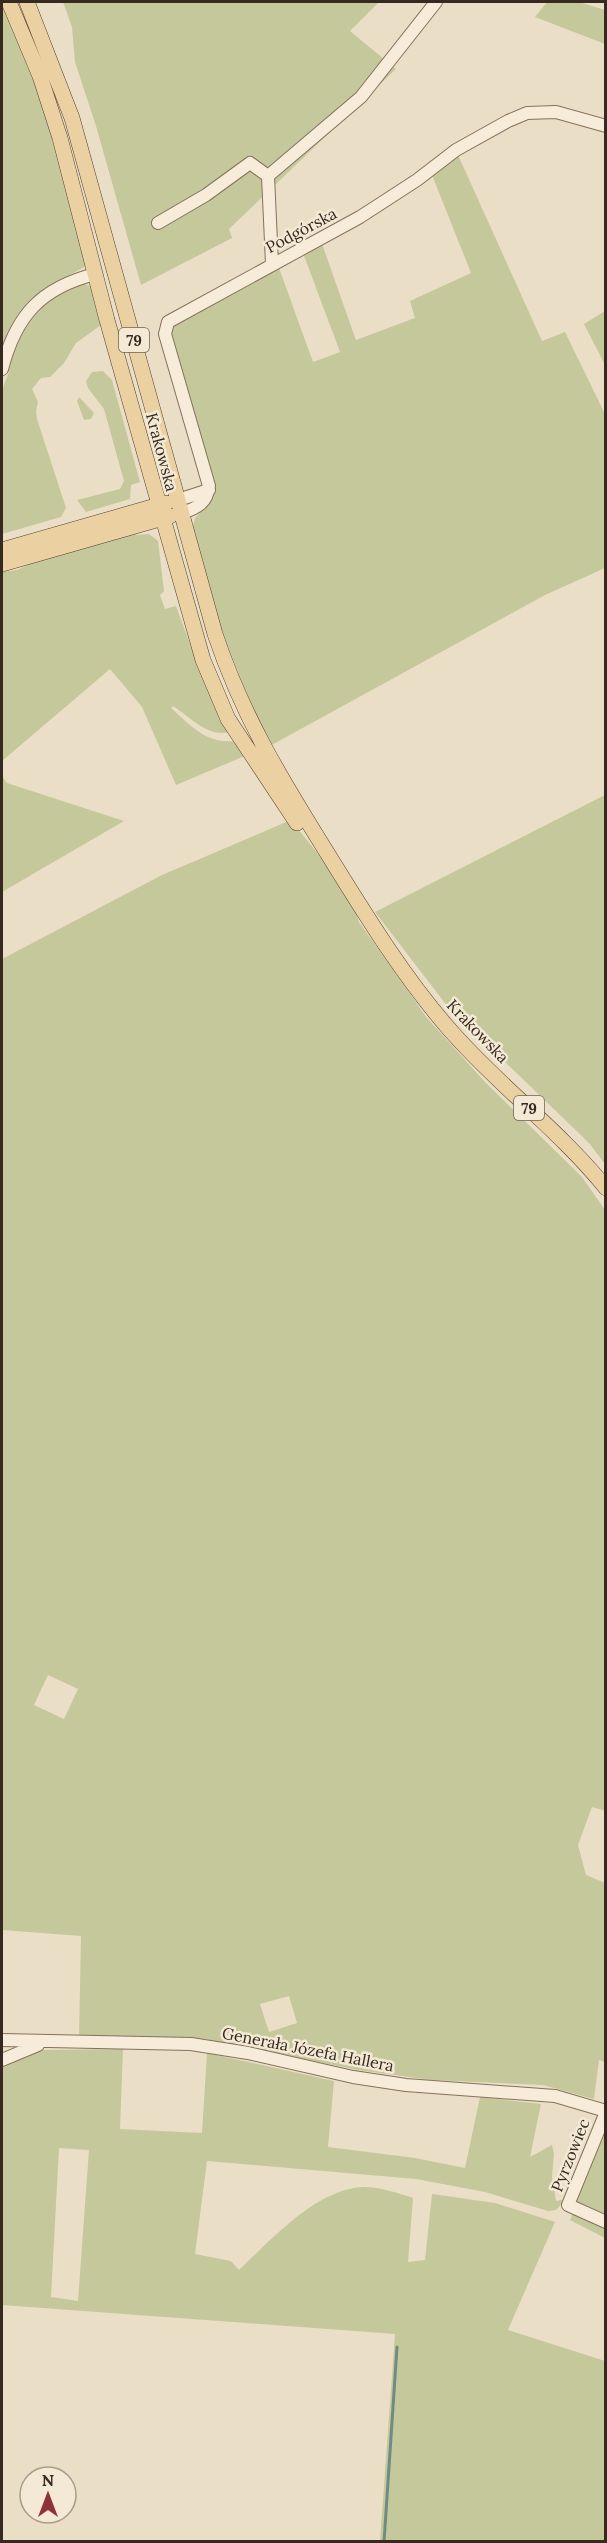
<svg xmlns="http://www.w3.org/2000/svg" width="607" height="2543" font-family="Lora,serif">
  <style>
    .green { fill: #c5c89b; fill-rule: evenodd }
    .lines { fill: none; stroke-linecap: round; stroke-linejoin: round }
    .stream { stroke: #6f8c84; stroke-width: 3 }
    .minor-casing { stroke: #85705d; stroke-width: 14 }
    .major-casing { stroke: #533f31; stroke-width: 16 }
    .minor { stroke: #f6ecd9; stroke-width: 12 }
    .major { stroke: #ebd0a1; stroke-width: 15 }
    .labels { text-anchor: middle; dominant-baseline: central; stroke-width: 5; stroke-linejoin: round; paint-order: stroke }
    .shield { fill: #f3e9d5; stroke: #6f6356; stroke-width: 1.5 }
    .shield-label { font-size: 15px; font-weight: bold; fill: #362a20 }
    .street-label { font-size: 16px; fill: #362a20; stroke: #f3e9d5 }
  </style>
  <rect width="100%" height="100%" fill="#ebdec6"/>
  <path class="green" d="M63 2H379L350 31 396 69 229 229 232 238 141 285 96 126 75 62 72 27Z
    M547 2H579L605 10V44L535 17Z
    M2 3 38 89 88 265 57 282 82 283 92 287 101 325 76 343 64 363 50 377 41 378 32 389 38 402 36 411 37 419 66 508 61 517 2 534V390L9 372 2 368Z
    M458 155 542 341 565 332 605 414V568L545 595 268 747 223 634 193 527 195 518 210 502 169 336 174 322 279 268 313 362 340 352 303 253 322 244 356 340 415 318 410 301 471 273 432 175Z
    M605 311V365L584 324Z
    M103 371 112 380 140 482 131 485 130 499 86 512 77 500 120 489 124 481 104 409 88 388 86 381 92 372Z
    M79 397 94 413 91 419 84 420 77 401Z
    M134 532 136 535 149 534 158 541 164 591 160 595 165 609 176 606 198 666 229 732C208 738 189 716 173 706L171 708C190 725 206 744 234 741L247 755 176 785 142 707 110 669 2 761V572L17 570 30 564Z
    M2 776 7 783 124 821 2 892Z
    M605 795V1164L589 1143 448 1007 375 912Z
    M291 820C312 848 351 889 359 922L427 1018 485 1082 582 1177 605 1210 606 1811 592 1807 578 1845 586 1875 605 1883V2062L599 2060 594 2099 543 2085 431 2080 358 2070 204 2039 79 2037 81 1936 2 1930V959L162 875ZM48 1675 78 1689 64 1719 34 1705ZM289 1996 297 2023 269 2032 260 2004Z
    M123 2049 120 2129 202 2133 207 2053 334 2081 328 2147 415 2158 465 2168 480 2097 541 2104 530 2157 552 2145 554 2154 552 2177 556 2201 566 2199 556 2210 548 2211 485 2192 416 2179 207 2161 195 2254 231 2261 239 2270C271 2240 317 2188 364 2187 381 2187 397 2193 413 2198L408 2262 425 2260 432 2194 495 2203 555 2222 508 2330 605 2361V2541H380L395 2334 2 2305V2068L41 2050ZM59 2148 89 2150 78 2301 51 2297Z
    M605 2127V2218L573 2201Z
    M574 2211 605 2225V2238L570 2220Z"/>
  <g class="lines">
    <path class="stream" d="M384 2542 397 2347"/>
    <g class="minor-casing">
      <path id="minor" d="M268 176 361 97 436 2
        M158 223 206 195 250 163 268 176 272 264
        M2 369C16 315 41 288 95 274
        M178 500 209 490
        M182 513C197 508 207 503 209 486L165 334 168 322 360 217 417 180 456 150 508 121 527 113 556 112 606 126
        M2 2040 191 2044 248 2053 353 2077 406 2085 555 2096 606 2111
        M2 2060 38 2045
        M606 2112 568 2205 606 2222"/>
    </g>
    <g class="major-casing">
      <path id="major" d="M9 2 40 76 60 138 107 320 203 660 228 719 297 823
        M27 2 72 118 215 634C242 714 277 772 321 843 361 907 400 973 450 1030 499 1086 559 1130 606 1188
        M2 550 166 503
        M2 564 170 516"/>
    </g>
    <use href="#minor" class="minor"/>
    <use href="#major" class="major"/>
  </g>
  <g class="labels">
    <g class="shield">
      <rect x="119" y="328" width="30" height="24" rx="4.5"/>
      <rect x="514" y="1096" width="30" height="24" rx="4.5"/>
    </g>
    <g class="shield-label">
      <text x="134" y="340">79</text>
      <text x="529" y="1108">79</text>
    </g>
    <g class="street-label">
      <text transform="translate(301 230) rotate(-28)">Podgórska</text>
      <text transform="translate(162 452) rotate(75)">Krakowska</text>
      <text transform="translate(478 1031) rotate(46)">Krakowska</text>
      <text transform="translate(308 2049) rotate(11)">Generała Józefa Hallera</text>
      <text transform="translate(570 2155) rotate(-68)">Pyrzowiec</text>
    </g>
  </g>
  <rect width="607" height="2543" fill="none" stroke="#362a20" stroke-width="6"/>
  <g transform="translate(48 2495)"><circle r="28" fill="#f3e9d5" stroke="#a79d8d" stroke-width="1.5"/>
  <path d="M0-4.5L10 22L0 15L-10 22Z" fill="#8f3237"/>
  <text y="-9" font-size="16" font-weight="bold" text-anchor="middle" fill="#362a20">N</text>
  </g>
</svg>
